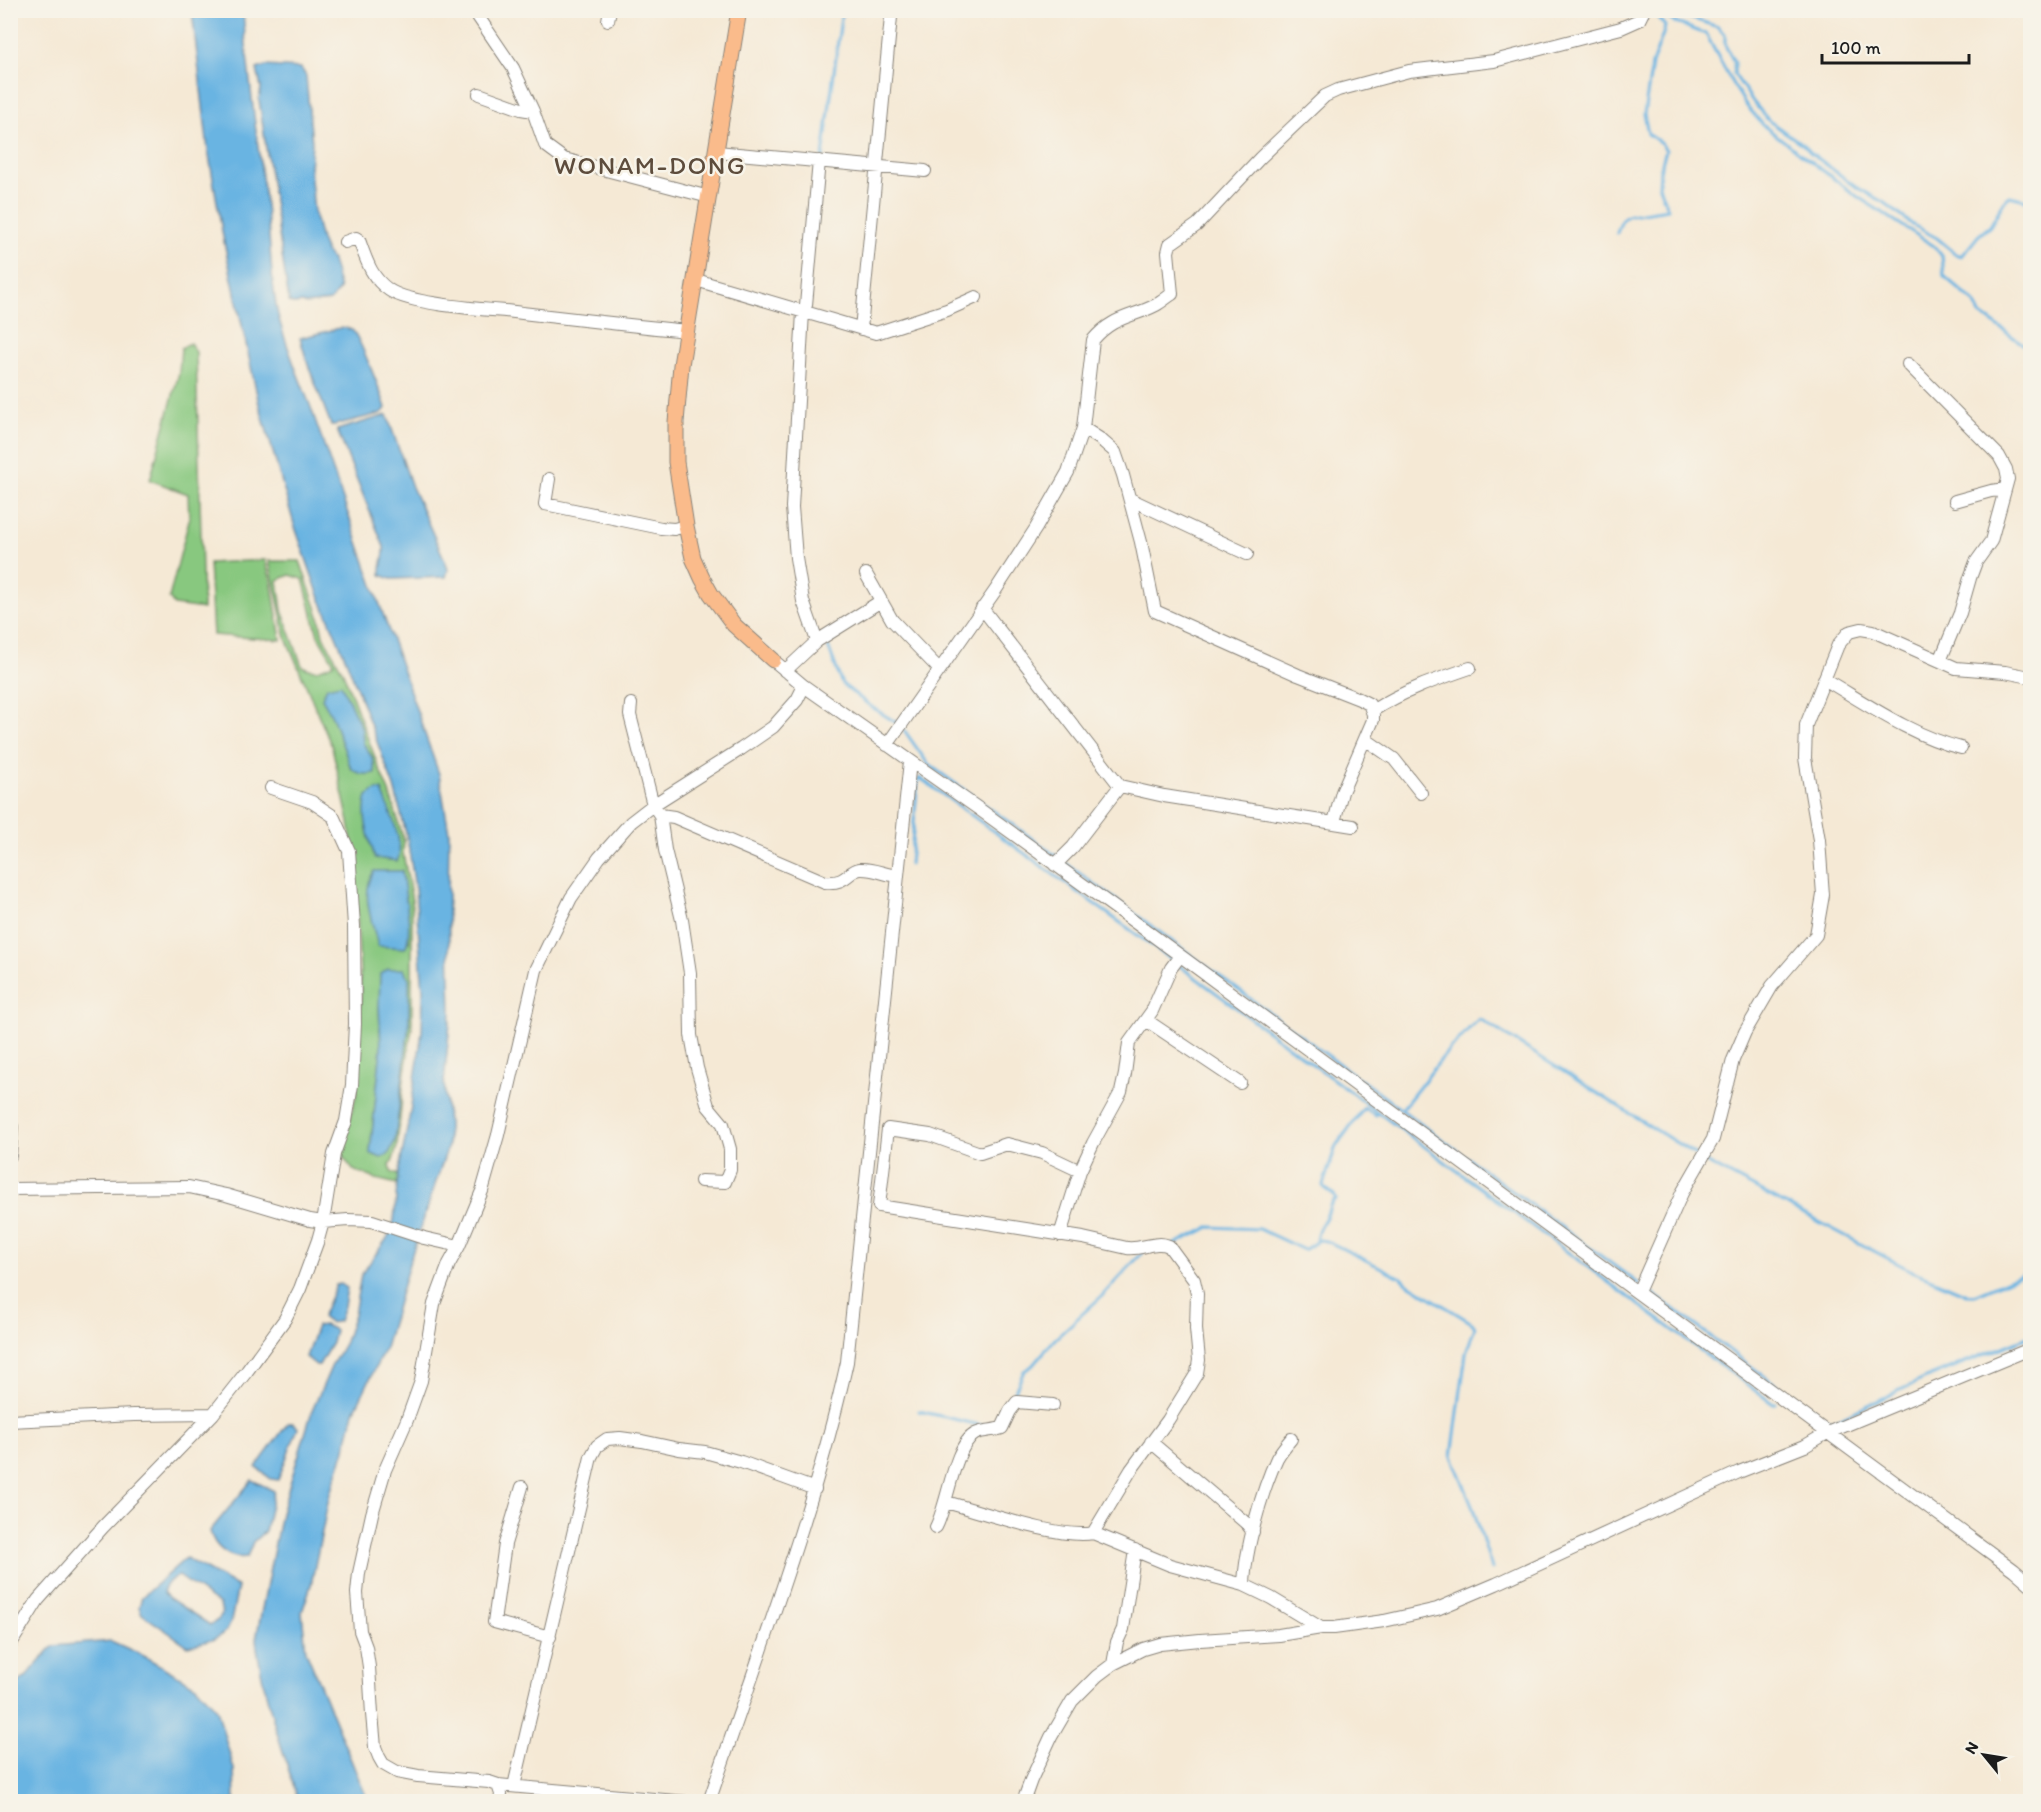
<svg xmlns="http://www.w3.org/2000/svg" width="2041" height="1812" font-family="Itim,sans-serif">
  <style>
    .green { fill: #88c87f; stroke: #52724e; stroke-width: 1.5; fill-rule: evenodd }
    .water { fill: #69b4e2; stroke: #42687f; stroke-width: 1.5; fill-rule: evenodd }
    .lines { fill: none; stroke-linecap: round; stroke-linejoin: round }
    .stream { stroke: #69b4e2; stroke-width: 3 }
    .minor-casing { stroke: #888278; stroke-width: 14 }
    .major-casing { stroke: #888278; stroke-width: 17 }
    .minor { stroke: #fff; stroke-width: 12 }
    .major { stroke: #fabb8b; stroke-width: 15 }
    .labels { text-anchor: middle; dominant-baseline: central; stroke-width: 5; stroke-linejoin: round; paint-order: stroke }
    .quarter-label { font-size: 26px; letter-spacing: 1.5px; fill: #5d4c3c; stroke: #f7f3e8 }
  </style>
  <rect width="100%" height="100%" fill="#f7f3e8"/>
  <filter id="ink" filterUnits="userSpaceOnUse"><feTurbulence type="fractalNoise" baseFrequency=".0167" numOctaves="2"/><feDisplacementMap in="SourceGraphic" scale="12" xChannelSelector="R" yChannelSelector="G"/><feConvolveMatrix kernelMatrix="1 2 1 2 8 2 1 2 1" color-interpolation-filters="sRGB"/></filter>
  <filter id="wash" filterUnits="userSpaceOnUse"><feTurbulence type="fractalNoise" baseFrequency=".008" numOctaves="4" result="noise"/><feDisplacementMap in="SourceGraphic" scale="24" xChannelSelector="R" yChannelSelector="G"/><feGaussianBlur stdDeviation="1.35" result="paint"/><feColorMatrix in="noise" values="0 0 0 0 0 0 0 0 0 0 0 0 0 0 0 0 0 1.4 0 .05"/><feComposite in="paint" operator="in"/></filter>
  <g filter="url(#wash)">
    <rect width="100%" height="100%" fill="#f5e9d5"/>
    <path class="green" d="M190 343 196 352 203 609 174 605 169 598 189 520 188 494 150 480 179 373 181 348Z
      M265 560 271 580 281 640 213 635 209 563Z
      M269 561H300L319 616 323 636 343 672 379 768 390 794 404 841 403 853 412 901V1028L404 1079 397 1147 393 1160 390 1165 391 1172 398 1175 397 1184 376 1179 353 1170 340 1153 356 1096 361 993 355 869 349 822 332 747 286 638ZM290 575 303 579 318 636 334 663C323 669 314 673 302 666L282 610 278 580ZM322 698 362 729 363 743 373 759 375 773 351 768 332 715ZM402 871 407 908 409 942 378 946 372 920ZM403 969 409 978V1024L395 1141 370 1153 381 1048 379 1006Z"/>
    <path class="water" d="M192 11H243C248 76 257 141 266 206 271 242 270 279 278 315 286 346 298 376 310 405L439 774 449 832 448 905 451 1013 444 1082 448 1123V1146L410 1260 385 1348 354 1412 344 1453 330 1493 311 1585 302 1612 306 1651 368 1801H298C283 1748 262 1695 256 1639L281 1513 312 1411 332 1365 345 1342 354 1314 361 1275 388 1237 394 1221 398 1175 409 1119 422 1032 423 991 415 888 407 837 394 787 347 662 318 593 294 524 259 404 223 237 208 150Z
      M265 66 301 68 306 76 312 143 310 168 314 212 321 240 326 252 332 260 340 289 330 301 305 304 302 303 293 304 289 302 259 100 261 88 257 69Z
      M340 328C344 328 349 327 353 331 359 336 383 398 386 408L384 411 379 414 334 425H331L308 365 300 338Z
      M387 415 412 487 446 563 448 570 446 577 391 579 381 575C380 564 385 557 384 547L337 430Z
      M341 684 362 729 363 743 373 759 375 773C365 775 359 775 351 768L332 716 322 698 327 687Z
      M376 790H382C388 807 406 846 397 861L375 858C369 838 361 816 367 796Z
      M374 871H402C404 890 414 933 405 948L378 946C372 920 360 895 374 871Z
      M388 969H403L409 978V1024L395 1141 388 1155 381 1158 370 1153 381 1048 379 1006 380 975Z
      M341 1284 347 1288 344 1306 339 1321C331 1324 328 1323 322 1317L336 1285Z
      M325 1325 335 1330 332 1343 319 1365H316L306 1357 317 1326Z
      M288 1423H293L298 1428 278 1480 271 1479 256 1467Z
      M252 1480 274 1491 265 1531 253 1542 247 1557C229 1560 214 1547 210 1531Z
      M186 1558 238 1587C228 1629 237 1637 188 1646L142 1614 139 1607 142 1597ZM179 1576 220 1605 222 1613 218 1620 210 1625 169 1598 163 1592C166 1584 170 1578 179 1576Z
      M111 1641 142 1655 196 1686 217 1709 234 1769 235 1801H11V1688L26 1677 53 1646Z"/>
    <g class="lines">
      <path class="stream" d="M1654 10 1674 22 1706 34 1732 83 1746 105 1764 126 1858 197 1934 246 1942 256 1944 276 1974 302 1980 314 2030 349
        M823 157 842 10
        M1617 233 1622 219 1630 215 1668 209 1659 187 1660 170 1666 150 1661 143 1648 134 1644 114 1652 64 1664 31 1665 26 1658 18 1659 14 1669 11 1718 27 1725 35V45L1734 62V74L1754 103 1769 121 1805 146 1810 152 1828 166 1858 188 1883 202 1913 225 1937 238 1956 254 1962 256 1978 236 1990 226 2005 200 2010 196 2030 201
        M825 638 842 684 873 708 897 723
        M902 727 928 764 1059 858
        M1064 862 1639 1284
        M910 864 918 780 920 778 1172 960
        M1177 964 1772 1403H1775
        M1402 1109 1451 1047C1462 1039 1469 1026 1480 1019L1699 1157
        M1704 1161 1910 1270 1969 1295H1974L2030 1271
        M1316 1241C1318 1227 1320 1228 1326 1217 1330 1210 1328 1204 1336 1199L1334 1195 1324 1188 1323 1185 1336 1146 1364 1108 1376 1115 1379 1113
        M1173 1245 1210 1227 1259 1229 1304 1250 1319 1240 1327 1241 1400 1277 1405 1282 1472 1323 1475 1327 1466 1353 1452 1456 1472 1505 1492 1569
        M1645 1288 1818 1416 1832 1422 1926 1378 2030 1336
        M1010 1402 1024 1371 1032 1366 1055 1339 1103 1295 1143 1252
        M919 1411 984 1426"/>
    </g>
  </g>
  <g filter="url(#ink)">
    <g class="lines">
      <g class="minor-casing">
        <path id="minor" d="M477 15 513 68 533 111 545 145 564 159 709 197
          M608 20 610 10
          M479 94 521 109 533 111
          M717 152 925 171
          M345 242 356 238 359 240C366 259 371 278 389 290 409 304 479 309 505 311 566 318 626 325 687 331
          M696 280 876 333 947 310 976 297
          M861 329 891 17
          M1908 364 1999 456 2006 469 2008 479 1991 541 1976 562 1970 578 1960 613 1940 661
          M1083 428 1100 439 1115 452 1123 475 1141 542 1155 611 1298 675 1359 699 1369 704 1373 714V720L1342 792 1334 822
          M549 479 545 504 661 528 674 529 686 526
          M1130 499 1247 554
          M1955 501 1991 491 2005 489
          M866 574 892 620 939 669
          M982 608 1120 786 1164 796 1353 826
          M817 641 803 601 796 558 792 507 803 312 806 305 819 161
          M773 660 804 686 979 809 1140 926 2014 1570 2030 1584
          M785 671 817 641 881 601
          M1824 679C1867 704 1912 736 1961 748
          M631 704 630 715 653 805 660 815 665 850 682 920 690 973 691 1035 697 1068 708 1106 723 1124 730 1149V1170L725 1182 701 1181
          M1372 711C1403 691 1435 680 1470 668
          M1365 739 1394 759 1421 793
          M887 745 995 591 1036 528 1068 472 1083 428 1093 340C1113 316 1131 318 1156 305 1162 302 1167 297 1172 294L1168 252 1170 244 1197 225 1260 158 1325 96 1338 90 1409 71 1494 61 1621 28 1639 20 1644 10
          M660 815 674 817 825 882C848 884 847 871 860 869 873 868 885 875 898 876
          M1055 865 1073 847 1120 786
          M1146 1020 1240 1083
          M10 1123 12 1127 10 1156
          M1080 1171 1042 1153 1007 1144 980 1153 930 1135 888 1129 879 1206 1083 1238 1127 1248C1142 1250 1155 1240 1169 1246L1194 1280 1197 1293 1196 1329 1199 1360 1197 1373 1168 1420 1131 1470 1093 1533 1170 1565 1244 1585 1271 1598 1321 1628
          M10 1189 189 1187 226 1195 310 1220 323 1222 348 1220 372 1221 424 1238 459 1246
          M1060 1235 1080 1171 1093 1143 1121 1092 1125 1074 1129 1043 1152 1011 1171 968 1180 956
          M1638 1292 1682 1193 1713 1139 1733 1060 1745 1032 1772 986 1816 935 1823 895 1819 840 1805 758 1806 725 1838 645 1849 632 1861 629 1873 631 1956 668 2005 672 2030 677
          M10 1421 134 1415 213 1414
          M1151 1442 1247 1524 1253 1532
          M522 1487 505 1544 494 1622 550 1637
          M946 1502C980 1511 1062 1540 1093 1533
          M936 1527C948 1504 954 1445 975 1434 983 1430 993 1431 1002 1428L1010 1411 1017 1402 1053 1405
          M1244 1585C1245 1550 1262 1490 1277 1458 1281 1451 1286 1445 1291 1439
          M10 1645 38 1600 103 1527 213 1414 247 1371 285 1319 300 1289 318 1240 323 1222 334 1154 346 1121 352 1085 355 1024 354 926 349 851 333 816 312 802 271 788
          M1113 1664 1117 1642 1123 1629 1135 1550
          M498 1785 501 1794 500 1802
          M514 1786 591 1457 597 1446 607 1439 620 1438 642 1441 679 1449 705 1452 741 1462 815 1489
          M687 1802 498 1785 489 1782 418 1776 397 1772 383 1764 379 1757 375 1747 372 1714 369 1667 366 1647 360 1631 357 1593 359 1573 372 1514 385 1470 407 1420 421 1381 434 1304 449 1264 459 1246 482 1191 498 1135 536 970 571 898 599 858 631 822 653 805 741 749 773 727 797 700 804 686
          M709 1802C758 1656 814 1512 847 1362L910 761
          M1023 1802 1031 1780 1051 1737 1072 1701 1097 1676 1113 1664 1143 1649 1160 1644 1200 1640 1279 1635 1321 1628H1334L1384 1621 1437 1609 1496 1584 1739 1472 1805 1446 1827 1433 2030 1349"/>
      </g>
      <g class="major-casing">
        <path id="major" d="M739 10 681 365 676 422V462L686 526 693 558 702 578 711 594 734 625 773 660"/>
      </g>
      <use href="#minor" class="minor"/>
      <use href="#major" class="major"/>
    </g>
  </g>
  <g class="labels">
    <g class="quarter-label">
      <text x="650" y="165">WONAM-DONG</text>
    </g>
  </g>
  <rect width="2041" height="1812" fill="none" stroke="#f7f3e8" stroke-width="36"/>
  <g transform="translate(1984 1755) rotate(300)" stroke="#f7f3e8" stroke-width="4.5" paint-order="stroke">
  <path d="M0-4.5L10 22L0 15L-10 22Z" fill="#1c1c1c"/>
  <text y="-9" font-size="16" font-weight="bold" text-anchor="middle" fill="#1c1c1c">N</text>
  </g>
  <path d="M1822 54v9h147v-9" fill="none" stroke="#1c1c1c" stroke-width="3"/>
  <text x="1831" y="54" font-size="18" fill="#1c1c1c" stroke="#f7f3e8" stroke-width="4.5" paint-order="stroke">100 m</text>
</svg>
